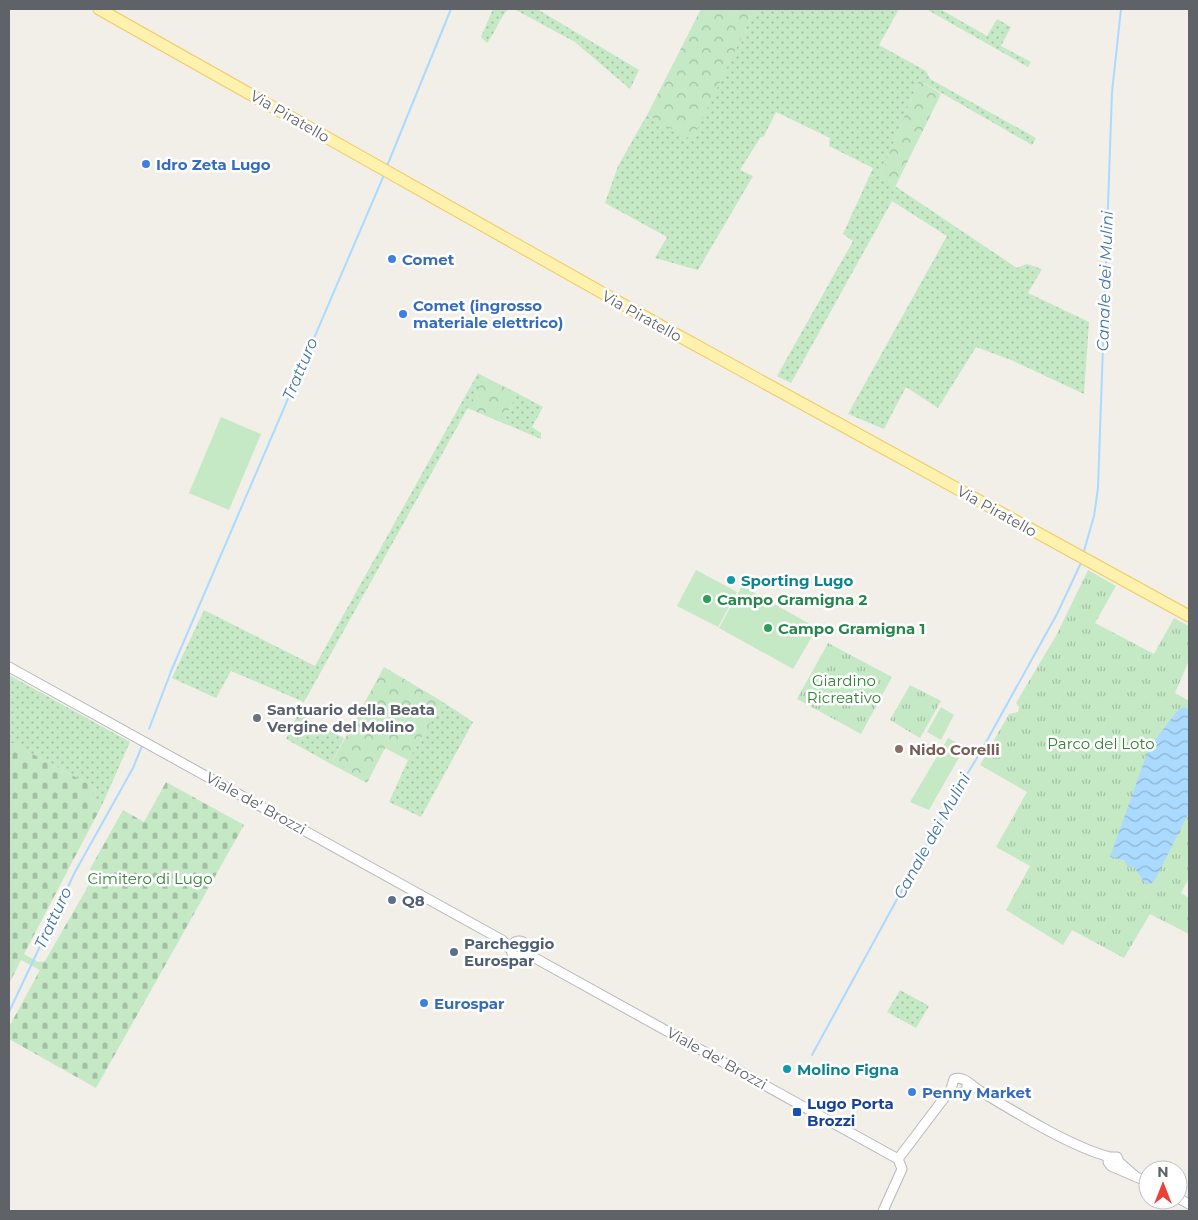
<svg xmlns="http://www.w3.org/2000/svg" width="1198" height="1220" font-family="Montserrat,sans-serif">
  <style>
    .grass { fill: url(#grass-dots) }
    .forest { fill: url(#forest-crowns) }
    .cemetery { fill: url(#cemetery-stones) }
    .park { fill: url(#park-tufts) }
    .pitch { fill: #c5e8c5 }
    .water { fill: url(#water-waves) }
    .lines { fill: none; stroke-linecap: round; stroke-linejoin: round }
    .stream { stroke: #aadaff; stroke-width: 2 }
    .minor-casing { stroke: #b5b8bc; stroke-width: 11 }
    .major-casing { stroke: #f2c960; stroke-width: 13 }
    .minor { stroke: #fff; stroke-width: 9 }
    .major { stroke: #fff2af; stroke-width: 11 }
    .shop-dot { fill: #3f7fe0; stroke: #fff; stroke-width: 2 }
    .culture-dot { fill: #0f9aa8; stroke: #fff; stroke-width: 2 }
    .leisure-dot { fill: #2e9e5b; stroke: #fff; stroke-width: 2 }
    .worship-dot { fill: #6b7280; stroke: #fff; stroke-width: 2 }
    .education-dot { fill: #8d6e63; stroke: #fff; stroke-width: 2 }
    .service-dot { fill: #5c6f8a; stroke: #fff; stroke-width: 2 }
    .transit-dot { fill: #1a4fb4; stroke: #fff; stroke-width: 2 }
    .labels { text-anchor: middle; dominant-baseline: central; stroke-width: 5; stroke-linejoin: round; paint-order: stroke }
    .street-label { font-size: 15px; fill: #5f6368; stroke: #fff }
    .shop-label { font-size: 15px; font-weight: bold; fill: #366cbe; stroke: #fff; text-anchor: start }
    .culture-label { font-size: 15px; font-weight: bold; fill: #0d838f; stroke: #fff; text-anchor: start }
    .leisure-label { font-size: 15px; font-weight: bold; fill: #27864d; stroke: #fff; text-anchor: start }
    .park-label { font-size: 15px; fill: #348238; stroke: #fff }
    .worship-label { font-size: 15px; font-weight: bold; fill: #5b616d; stroke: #fff; text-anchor: start }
    .education-label { font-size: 15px; font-weight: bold; fill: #785e54; stroke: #fff; text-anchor: start }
    .service-label { font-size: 15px; font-weight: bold; fill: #4e5e75; stroke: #fff; text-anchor: start }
    .transit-label { font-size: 15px; font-weight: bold; fill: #164399; stroke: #fff; text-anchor: start }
    .water-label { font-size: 16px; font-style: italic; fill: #4174aa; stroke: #fff }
  </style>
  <defs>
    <pattern id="grass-dots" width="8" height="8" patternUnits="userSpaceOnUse" patternTransform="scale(1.25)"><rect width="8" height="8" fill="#c5e8c5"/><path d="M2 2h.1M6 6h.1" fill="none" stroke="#a3c0a4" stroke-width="1.8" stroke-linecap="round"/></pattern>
    <pattern id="forest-crowns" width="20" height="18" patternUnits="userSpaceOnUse" patternTransform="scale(1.25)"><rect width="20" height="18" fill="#c5e8c5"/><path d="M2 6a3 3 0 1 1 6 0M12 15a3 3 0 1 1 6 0" fill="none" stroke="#a3c0a4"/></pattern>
    <pattern id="cemetery-stones" width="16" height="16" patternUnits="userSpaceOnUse" patternTransform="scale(1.25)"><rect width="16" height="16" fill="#c5e8c5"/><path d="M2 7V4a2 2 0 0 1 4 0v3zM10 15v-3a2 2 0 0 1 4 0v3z" fill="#a3c0a4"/></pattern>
    <pattern id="park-tufts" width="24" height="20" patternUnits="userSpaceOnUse" patternTransform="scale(1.25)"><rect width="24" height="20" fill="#c5e8c5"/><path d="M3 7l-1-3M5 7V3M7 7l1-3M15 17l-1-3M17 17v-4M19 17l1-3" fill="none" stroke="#a3c0a4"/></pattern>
    <pattern id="water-waves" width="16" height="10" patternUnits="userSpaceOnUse" patternTransform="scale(1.25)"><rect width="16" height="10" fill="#aadaff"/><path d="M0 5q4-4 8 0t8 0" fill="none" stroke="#8eb4d2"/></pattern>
  </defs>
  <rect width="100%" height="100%" fill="#f1efe8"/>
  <path class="grass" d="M493 9H509C502 13 494 35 487 43L481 37Z
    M514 9H537L639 70 630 89 575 42Z
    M755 9H899L879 45 926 71 930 79 1036 138 1032 145 919 80 880 176 1017 268 1027 264 1042 269 1028 293 1089 322 1084 394 1011 360 976 347 938 408 906 387 884 429 848 414 947 236 892 201 791 383 777 376 853 241 843 234 873 168 829 146 830 138 776 112 764 136 760 138 740 170 753 176 698 270 655 258 667 237 605 203 618 166 647 115 692 139Z
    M926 9H940L987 36 997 19 1011 27 1001 46 1031 62 1028 67Z
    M478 373 485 377 304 702 231 671 216 698 172 678 204 610 315 666Z
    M517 393 543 407 532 427 541 433V439L503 423Z
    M9 675 130 742 102 805 91 798 96 788 12 743 9 745Z
    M443 702 473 722 421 817 389 802 408 760Z
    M298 714 344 738 331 764 286 739Z
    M900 990 929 1006 916 1028 887 1012Z"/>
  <path class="forest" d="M701 9H755L692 140 647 115Z
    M919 80 941 94 895 187 880 176Z
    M485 377 517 393 503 423 467 408Z
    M384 667 443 702 408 760 385 748 367 783 331 764Z"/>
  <path class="cemetery" d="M12 743 96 788 91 798 102 805 24 954 38 962 45 961 94 876 90 869 123 810 144 822 166 782 244 825 96 1088 9 1039V1027L40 970 21 960 9 984V745Z"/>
  <path class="park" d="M1088 570 1116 586 1095 623 1154 654 1174 618 1189 626V660L1175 693 1189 701V878L1181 893 1189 898V934L1150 914 1124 958 1072 930 1063 945 1006 910 1030 866 996 847 1027 792 980 765 1009 714 1018 712 1019 707 1016 703 1057 634Z
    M828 643 892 677 861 734 797 699Z
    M910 685 941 701 920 738 890 720Z"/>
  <path class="pitch" d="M221 417 261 434 229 510 189 493Z
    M696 570 737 592 718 627 677 606Z
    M742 586 817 628 793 669 719 628Z
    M941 707 954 715 941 740 927 732Z
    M948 738 965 747 929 810 910 802Z"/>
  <path class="water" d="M1184 707 1189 710V812L1156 878 1151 884 1145 883 1134 867H1128L1124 860 1110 857 1149 748 1178 710Z"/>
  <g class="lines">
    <path class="stream" d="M387 166 451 9
      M1084 551 1094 516 1098 488 1112 92 1121 9
      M149 729 172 669 384 175
      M9 1012 75 872 133 768 142 746
      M812 1055 950 802 980 753 1057 614 1080 565"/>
    <g class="minor-casing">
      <path id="minor" d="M9 667 502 940 510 949
        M511 949a8 8 0 1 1 16 0a8 8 0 1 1-16 0Z
        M523 956 535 958 898 1159
        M967 1083V1089L963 1093H955L951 1089 954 1079C963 1075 972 1086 980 1091 1015 1112 1071 1147 1110 1157
        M898 1159 951 1089
        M1135 1176 1119 1162 1117 1157H1109L1108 1162 1111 1166 1148 1182
        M1178 1198 1189 1204
        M883 1211 902 1169 898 1159"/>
    </g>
    <g class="major-casing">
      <path id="major" d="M99 9 670 331 1189 616"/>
    </g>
    <use href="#minor" class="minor"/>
    <use href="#major" class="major"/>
  </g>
  <g class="shop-dot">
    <circle cx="146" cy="164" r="5"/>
    <circle cx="392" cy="259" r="5"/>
    <circle cx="403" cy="314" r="5"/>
    <circle cx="424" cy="1003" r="5"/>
    <circle cx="912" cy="1092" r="5"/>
  </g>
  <g class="culture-dot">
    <circle cx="731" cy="580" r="5"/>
    <circle cx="787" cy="1069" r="5"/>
  </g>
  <g class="leisure-dot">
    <circle cx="707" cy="599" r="5"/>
    <circle cx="768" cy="628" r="5"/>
  </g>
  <circle class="worship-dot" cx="257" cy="718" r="5"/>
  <circle class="education-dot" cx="899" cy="749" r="5"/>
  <g class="service-dot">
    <circle cx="392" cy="900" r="5"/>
    <circle cx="454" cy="952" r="5"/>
  </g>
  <rect class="transit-dot" x="792" y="1107" width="10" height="10" rx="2.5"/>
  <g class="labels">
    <g class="street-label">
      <text transform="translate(290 116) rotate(30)">Via Piratello</text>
      <text transform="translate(642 316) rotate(29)">Via Piratello</text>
      <text transform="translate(997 511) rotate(29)">Via Piratello</text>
      <text transform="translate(256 803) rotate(29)">Viale de' Brozzi</text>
      <text transform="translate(717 1058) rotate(29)">Viale de' Brozzi</text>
    </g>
    <g class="shop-label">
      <text x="156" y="164">Idro Zeta Lugo</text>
      <text x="402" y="259">Comet</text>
      <text x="413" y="305">Comet (ingrosso<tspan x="413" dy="17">materiale elettrico)</tspan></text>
      <text x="434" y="1003">Eurospar</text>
      <text x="922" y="1092">Penny Market</text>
    </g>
    <g class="culture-label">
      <text x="741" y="580">Sporting Lugo</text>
      <text x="797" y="1069">Molino Figna</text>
    </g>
    <g class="leisure-label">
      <text x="717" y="599">Campo Gramigna 2</text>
      <text x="778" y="628">Campo Gramigna 1</text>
    </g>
    <g class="park-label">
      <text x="844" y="680">Giardino<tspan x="844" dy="17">Ricreativo</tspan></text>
      <text x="1101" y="743">Parco del Loto</text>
      <text x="150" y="878">Cimitero di Lugo</text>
    </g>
    <g class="worship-label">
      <text x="267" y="709">Santuario della Beata<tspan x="267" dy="17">Vergine del Molino</tspan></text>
    </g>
    <g class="education-label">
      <text x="909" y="749">Nido Corelli</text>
    </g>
    <g class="service-label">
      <text x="402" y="900">Q8</text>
      <text x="464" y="943">Parcheggio<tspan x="464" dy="17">Eurospar</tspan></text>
    </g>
    <g class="transit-label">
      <text x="807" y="1103">Lugo Porta<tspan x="807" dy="17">Brozzi</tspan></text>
    </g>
    <g class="water-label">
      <text transform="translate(1105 281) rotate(-88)">Canale dei Mulini</text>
      <text transform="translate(300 369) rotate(-67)">Tratturo</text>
      <text transform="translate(932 836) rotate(-61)">Canale dei Mulini</text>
      <text transform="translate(53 918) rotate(-65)">Tratturo</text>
    </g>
  </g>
  <rect width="1198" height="1220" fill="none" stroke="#5f6368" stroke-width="20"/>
  <g transform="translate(1163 1185)"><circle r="24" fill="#ffffff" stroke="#bfc1c3"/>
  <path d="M0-4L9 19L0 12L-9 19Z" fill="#ea4335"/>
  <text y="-8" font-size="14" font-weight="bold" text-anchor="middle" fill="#5f6368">N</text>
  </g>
</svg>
